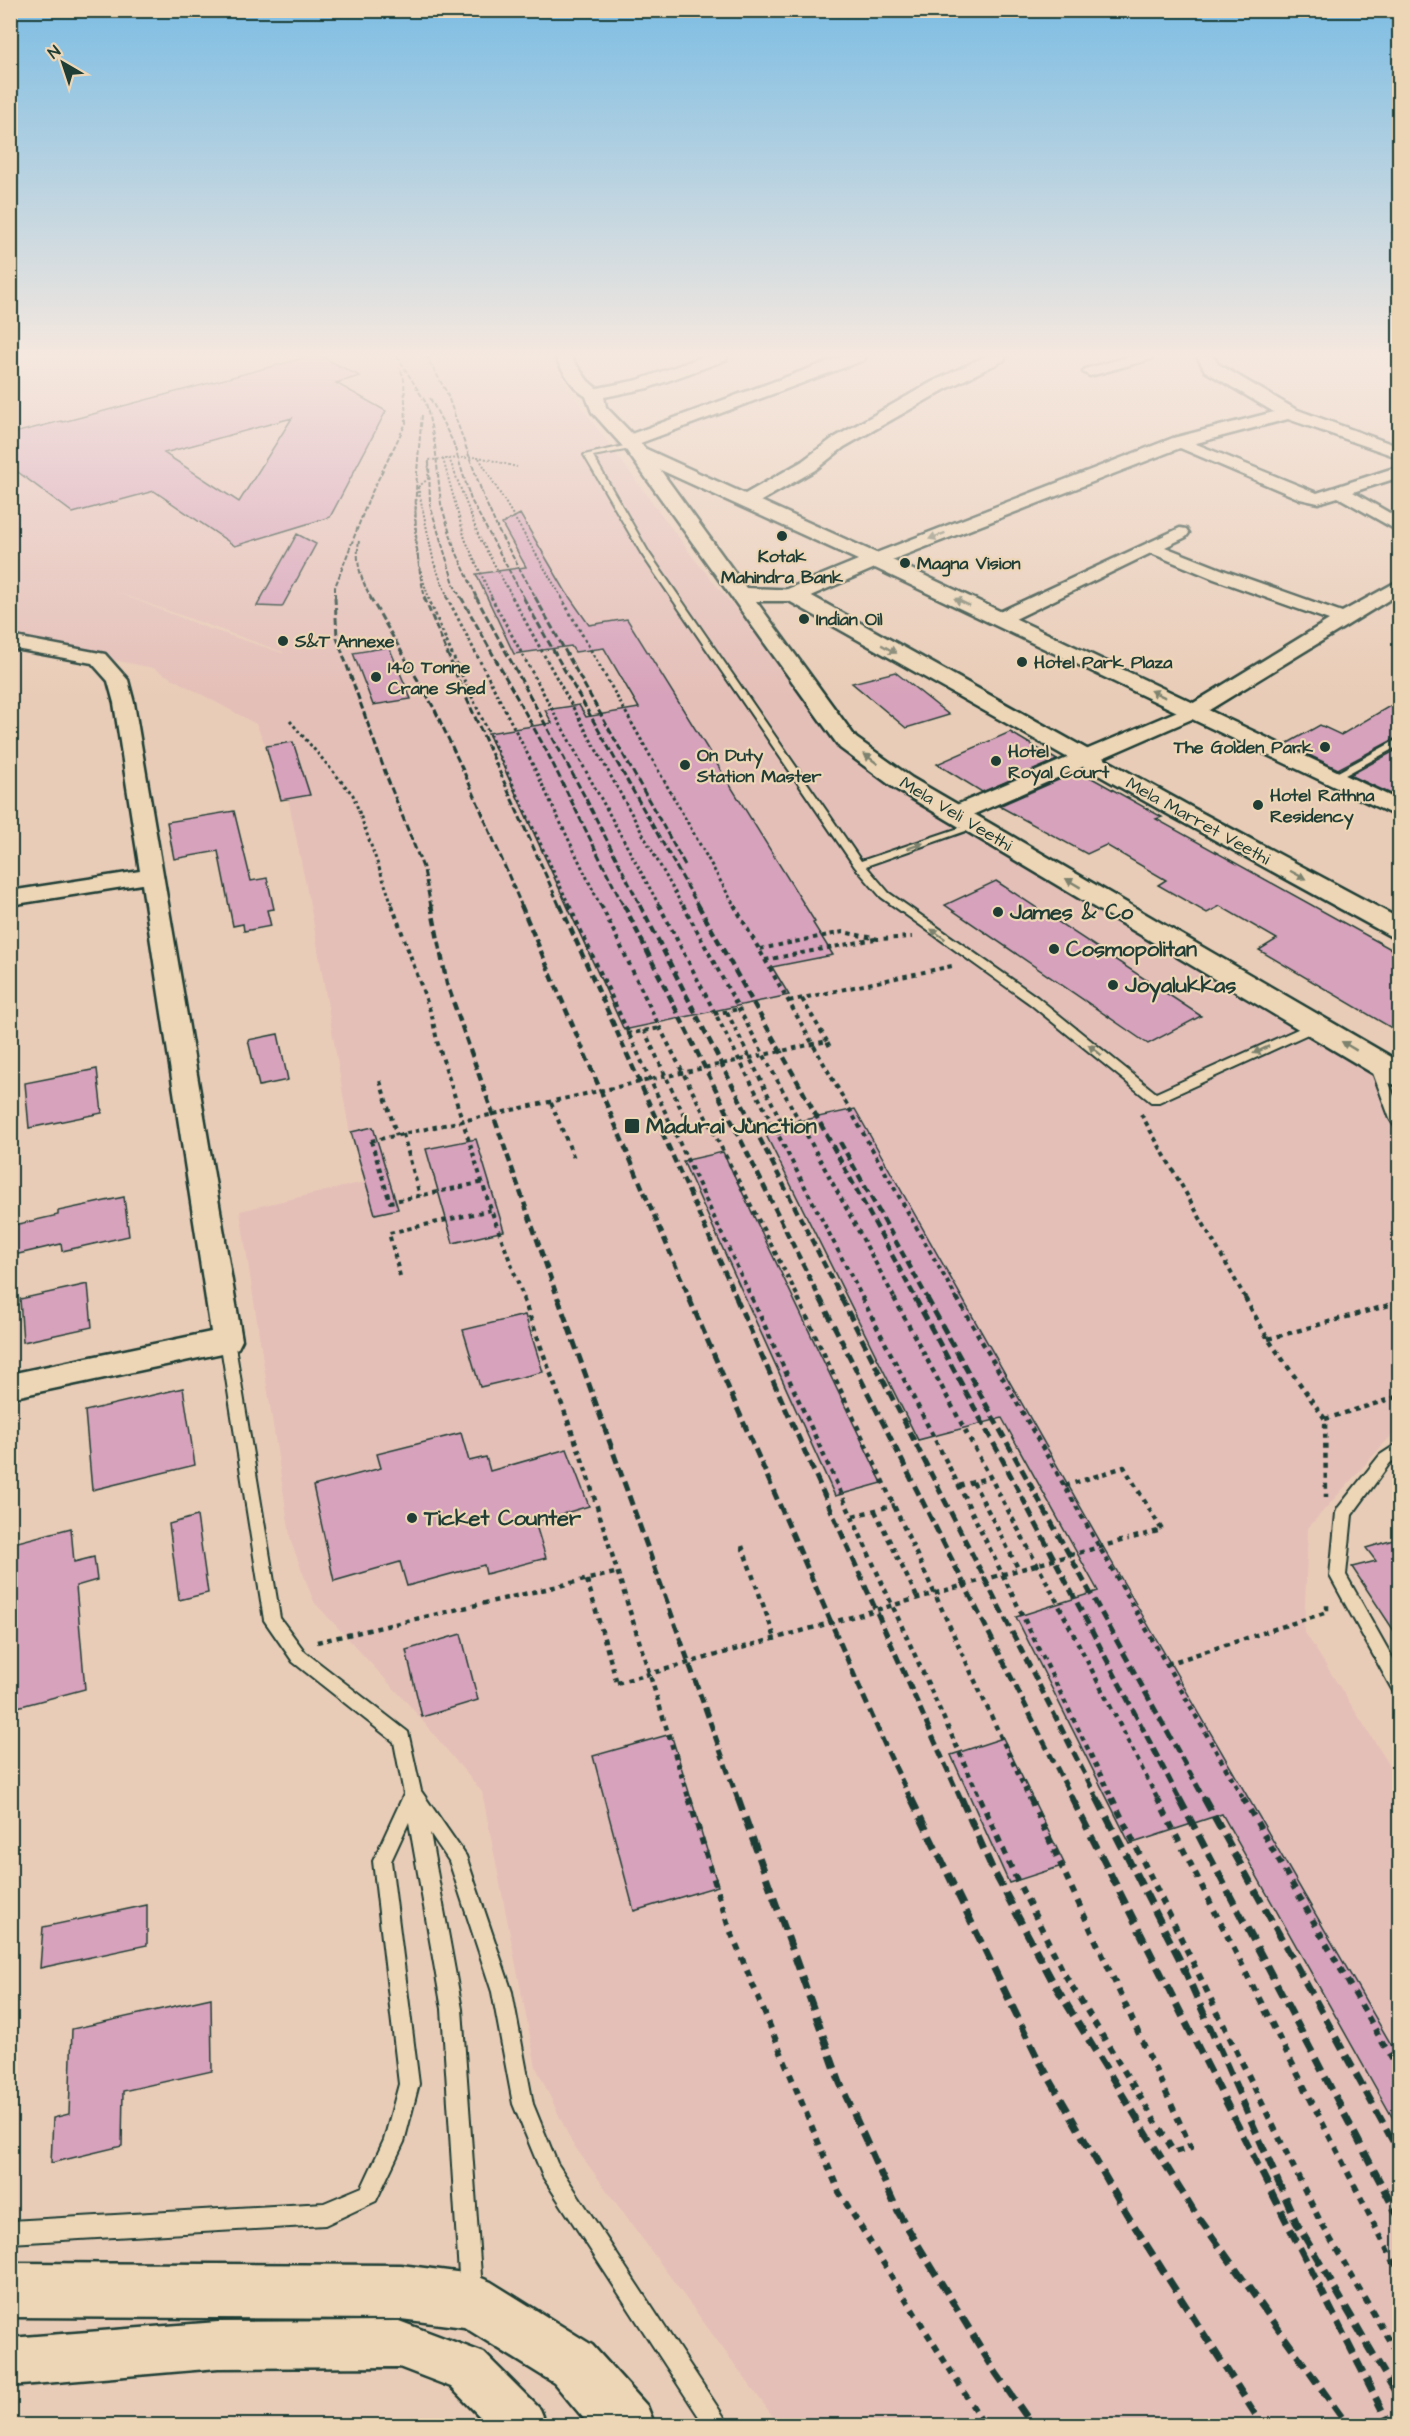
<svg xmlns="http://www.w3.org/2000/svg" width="1410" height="2436" font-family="'Architects Daughter',sans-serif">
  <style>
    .built { fill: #e4bfb8; fill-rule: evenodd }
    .building { fill: #d7a2bb; stroke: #1f3d34; stroke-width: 1.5; fill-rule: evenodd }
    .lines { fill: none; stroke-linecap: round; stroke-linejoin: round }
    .lane-casing { stroke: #1f3d34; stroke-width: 4 }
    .street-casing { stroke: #1f3d34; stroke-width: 5 }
    .secondary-casing { stroke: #1f3d34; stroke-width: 5 }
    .primary-casing { stroke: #1f3d34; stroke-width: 5 }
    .path-far4 { stroke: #1f3d34; stroke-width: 2; stroke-dasharray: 2 2; stroke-linecap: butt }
    .path-far3 { stroke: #1f3d34; stroke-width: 3; stroke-dasharray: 3 3; stroke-linecap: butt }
    .path-far2 { stroke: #1f3d34; stroke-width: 4; stroke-dasharray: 4.5 4.5; stroke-linecap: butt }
    .path-far1 { stroke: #1f3d34; stroke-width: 4.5; stroke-dasharray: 5 5; stroke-linecap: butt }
    .path { stroke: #1f3d34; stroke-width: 6; stroke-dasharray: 7 7; stroke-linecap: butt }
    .lane { fill: #edd6b6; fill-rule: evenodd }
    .street { fill: #edd6b6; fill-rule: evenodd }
    .secondary { fill: #edd6b6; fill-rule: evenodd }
    .primary { fill: #edd6b6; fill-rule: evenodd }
    .rail-far4 { stroke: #1f3d34; stroke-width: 2; stroke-dasharray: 5 2; stroke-linecap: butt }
    .rail-far3 { stroke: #1f3d34; stroke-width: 3; stroke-dasharray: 7 3; stroke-linecap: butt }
    .rail-far2 { stroke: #1f3d34; stroke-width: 4.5; stroke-dasharray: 8 4.5; stroke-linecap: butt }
    .rail-far1 { stroke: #1f3d34; stroke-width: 5; stroke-dasharray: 10 5; stroke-linecap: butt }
    .rail { stroke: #1f3d34; stroke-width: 7; stroke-dasharray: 14 7; stroke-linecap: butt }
    .path-bridge-far1 { stroke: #1f3d34; stroke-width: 4; stroke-dasharray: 4.5 4.5; stroke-linecap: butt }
    .path-bridge { stroke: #1f3d34; stroke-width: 4.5; stroke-dasharray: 5 5; stroke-linecap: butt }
    .oneway { fill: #7c826e }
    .poi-dot { fill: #1f3d34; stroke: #edd6b6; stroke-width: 2 }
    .labels { text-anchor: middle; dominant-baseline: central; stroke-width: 4.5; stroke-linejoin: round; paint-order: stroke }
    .far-poi-label { font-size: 18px; font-weight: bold; fill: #1f3d34; stroke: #edd6b6; text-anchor: start }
    .far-street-label { font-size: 18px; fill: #1f3d34; stroke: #edd6b6 }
    .poi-label { font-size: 22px; font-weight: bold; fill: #1f3d34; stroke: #edd6b6; text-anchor: start }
  </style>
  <rect width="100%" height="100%" fill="#e9ccb7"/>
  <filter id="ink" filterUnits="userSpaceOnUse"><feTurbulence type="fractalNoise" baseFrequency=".0167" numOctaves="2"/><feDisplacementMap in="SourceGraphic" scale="12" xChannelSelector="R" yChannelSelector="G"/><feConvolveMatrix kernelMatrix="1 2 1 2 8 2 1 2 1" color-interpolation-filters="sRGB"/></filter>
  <g filter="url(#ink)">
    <path class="built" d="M10 356H548L574 397 696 561 852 748 1399 1084V1427L1308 1528 1304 1631 1399 1780V2425H779L572 2143 536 2067 482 1792 410 1706 314 1602 291 1542 240 1211 364 1182 349 1129 312 915 281 764 264 742 256 724 153 668 11 639ZM113 591 283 652V653L207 628Z"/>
    <path class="building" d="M311 356H320L360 376 336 383 386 411 330 517 235 546 154 491 73 513 10 466V434L61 421 63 422ZM292 418 239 502 164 453Z
      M520 514 566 592 589 625 627 619 815 922 813 923 833 955 772 967 789 995 624 1030 488 733 552 723 545 710 579 705 586 717 639 708 604 648 575 652 571 646 514 654 476 574 526 567 502 524Z
      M297 534 316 544 282 607 257 606Z
      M389 647 411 699 373 705 353 653Z
      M895 672 949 715 906 728 852 683Z
      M1400 700V736L1338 769 1286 744 1320 725 1341 735Z
      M1010 732 1057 760 982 792 937 764Z
      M293 742 310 795 281 800 266 746Z
      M1400 748V798L1350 775Z
      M1079 771 1162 817 1156 819 1400 954V1033L1259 950 1277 939 1220 906 1207 913 1158 885 1166 880 1106 845 1087 854 999 806Z
      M234 811 251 881 267 878 274 909 267 910 271 926 244 931 243 924 233 926 218 851 174 859 167 822Z
      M996 881 1201 1016 1148 1044 945 905Z
      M278 1034 288 1080 259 1086 248 1040Z
      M97 1069 102 1113 29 1128 25 1083Z
      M855 1109 1118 1573 1400 2060V2131L1222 1814 1130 1844 1016 1617 1098 1591 1002 1418 918 1440 763 1129Z
      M373 1127 398 1209 375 1214 351 1132Z
      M476 1139 504 1231 453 1243 426 1149Z
      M723 1152 882 1483 835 1496 683 1161Z
      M124 1197 129 1236 62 1251 61 1244 10 1256V1226L58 1215V1211Z
      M88 1284 92 1327 23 1342 20 1299Z
      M525 1315 543 1372 480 1387 463 1330Z
      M183 1388 195 1465 92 1490 85 1411Z
      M461 1433 469 1461 486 1457 490 1471 567 1449 589 1506 535 1522 546 1558 486 1574 484 1565 407 1586 400 1562 334 1581 313 1486 381 1468 377 1454Z
      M197 1516 208 1593 179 1600 169 1524Z
      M71 1528 74 1562 94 1557 97 1580 76 1586 85 1689 10 1709V1544Z
      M1400 1538V1640L1352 1567 1376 1561 1366 1548Z
      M461 1634 478 1700 422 1717 406 1650Z
      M671 1734 718 1886 634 1911 593 1756Z
      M1003 1738 1065 1865 1009 1883 951 1755Z
      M147 1905V1945L40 1968 43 1927Z
      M211 1998 212 2071 123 2091 122 2146 51 2163 53 2118 69 2114 72 2029Z"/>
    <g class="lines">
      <g class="lane-casing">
        <path id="lane" d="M633 444H636V448L593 456 649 553 861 861 971 824 975 823 980 826 866 866 889 893 1037 997 1156 1093 1311 1023H1319L1321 1026 1319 1029 1159 1102H1151L1029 1003 881 897 855 867 641 553 584 455Z
          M1400 738V745L1336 780 1332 781 1327 778Z
          M1375 1058 1381 1062 1400 1111V1128L1395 1127 1390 1119 1369 1062Z
          M227 1335 232 1336 234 1340 280 1618 305 1652 408 1732 421 1791 466 1856 512 1992 533 2104 557 2163 730 2426H705L543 2177 513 2104 492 1992 449 1861 430 1833 462 2009 482 2290 479 2298 471 2301 463 2298 460 2290 442 2009 409 1822 391 1861 419 2084 404 2142 376 2201 325 2225 10 2243V2221L324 2203 362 2187 384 2140 399 2084 373 1861 404 1794 394 1742 293 1662 264 1620 220 1340 222 1336Z
          M1400 1442V1457L1390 1463 1352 1515 1346 1575 1400 1671V1696L1394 1693 1330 1576 1336 1513 1338 1508 1380 1455Z"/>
      </g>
      <g class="street-casing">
        <path id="street" d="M1131 356H1153L1151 359 1090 376 1083 372 1085 369Z
          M1179 437 1317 493 1400 466V477L1353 492 1400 519V532L1338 497 1318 503 1300 499 1173 445 1171 442Z
          M1180 528 1186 529 1189 533 1186 537 1165 547 1226 571 1342 612 1400 580V593L1201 715 963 819 955 821 947 819 944 814 947 809 1187 707 1329 620 1214 579 1151 553 1007 623H993L991 619 993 615Z
          M10 636 105 654 128 680 134 703 242 1340 238 1348 227 1352 10 1398V1374L211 1332 142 884 10 905V891L140 871 114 703 108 681 92 663 10 648Z
          M399 2321 484 2353 540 2409 547 2426H489L451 2387 399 2367 218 2368 10 2386V2338L218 2322Z"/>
      </g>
      <g class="secondary-casing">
        <path id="secondary" d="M554 356H570L588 381 603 394 600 398C578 403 564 371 554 356Z
          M843 356H866L864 360 635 445H623L620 441 623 437Z
          M986 356H1006L1004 360 944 390 844 447 815 470 761 501 876 553 1173 438 1274 412 1205 371 1197 356H1213L1218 364 1295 409 1400 447V458L1288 419 1185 446 892 560 1400 801V818L875 568 801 600 793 601 785 600 782 595 785 590 858 560 630 456 628 452 630 448H644L745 494 801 462 832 439 932 382Z"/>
      </g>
      <g class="primary-casing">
        <path id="primary" d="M705 356H728L726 360 648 388 604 397 606 407 640 442 746 588 801 590 1191 807 1400 919V938L1390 936 1173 817 789 601H756L856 738 912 778 1400 1062V1086L1389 1083 894 788 840 748 626 450 592 412 585 394 588 390 638 380Z
          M10 2263 401 2265 472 2274 491 2282 592 2345 647 2406 655 2426H590L554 2383 464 2327 401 2319 10 2317Z"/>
      </g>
      <path class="path-far4" d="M449 458 479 537 513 598
        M479 458 562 598
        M443 459 465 539 492 598
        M418 487 434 563 448 598
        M418 487C412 527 415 560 429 598
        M418 487 428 479 429 460 479 457 517 467"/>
      <path class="path-far3" d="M428 597 451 652 570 907
        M447 597 529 757 601 907
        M491 597 660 907
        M512 597 683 907
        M561 597 735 907
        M290 721 353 795 393 907"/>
      <path class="path-far2" d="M392 905 432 1016 437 1041 491 1210 524 1299
        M569 905 752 1299
        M601 905 660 1028 799 1299
        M659 905 863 1299
        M683 905 895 1299
        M734 905 957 1299
        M760 949 843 932 878 939 912 937
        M765 960 875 939
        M802 999 827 1041
        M789 1001 952 966
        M727 1012 786 1131
        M714 1014 739 1009
        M644 1030 690 1128
        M627 1034 660 1028
        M380 1081 397 1136
        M551 1103 574 1158
        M1141 1114 1246 1299
        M776 1133 803 1129
        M403 1134 420 1196
        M371 1141 390 1202 484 1182
        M400 1276 389 1233 491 1210"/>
      <path class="path-far1" d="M523 1298 584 1465 689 1800
        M752 1298 981 1800
        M798 1298 1030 1800
        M862 1298 959 1486 1113 1800
        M894 1298 1054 1596 1158 1800
        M957 1298 1244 1800
        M1245 1298 1268 1339 1325 1419 1326 1498
        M1268 1339 1400 1302
        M1325 1419 1400 1396
        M973 1482 1018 1568
        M959 1486 991 1477
        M1065 1486 1124 1467 1162 1530 1128 1539
        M875 1511 917 1597
        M853 1516 895 1505
        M742 1546 775 1638
        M587 1580 617 1683
        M317 1642 619 1572
        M1167 1664 1327 1612V1602"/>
      <path class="path" d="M689 1798 728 1925 839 2192 985 2426
        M980 1798 1015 1876 1065 1975 1174 2152 1191 2147 1030 1798
        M1112 1798 1320 2221 1400 2359
        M1157 1798 1400 2275
        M1243 1798 1400 2073"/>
      <use href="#lane" class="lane"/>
      <use href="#street" class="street"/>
      <use href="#secondary" class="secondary"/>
      <use href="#primary" class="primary"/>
      <path class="rail-far4" d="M397 356 426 403 435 445 441 504 454 547 477 598
        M426 356 446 391 484 498 499 532 536 598
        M430 398 453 442 471 500 524 598
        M422 415C416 479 410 535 425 598
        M429 461 430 505 455 587 461 598
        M359 541C355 562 361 580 371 598
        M335 598V587L369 498 406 423 404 379 400 368"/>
      <path class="rail-far3" d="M335 597 337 638 388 780 424 870 431 907
        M370 597 435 710 474 794 522 907
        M424 597 458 679 560 907
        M461 597 546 750 624 907
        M476 597 585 797 641 907
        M523 597 699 907
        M535 597 685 865"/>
      <path class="rail-far2" d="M431 905 447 984 558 1299
        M521 905 690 1299
        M560 905 737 1299
        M624 905 820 1299
        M640 905 842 1299
        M698 905 795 1077 916 1299
        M840 1142 928 1299"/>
      <path class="rail-far1" d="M558 1298 738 1800
        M689 1298 887 1750 911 1800
        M736 1298 961 1800
        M820 1298 1073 1800
        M841 1298 1098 1800
        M915 1298 1001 1457 1180 1800
        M927 1298 1205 1800"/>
      <path class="rail" d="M738 1798 840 2083 898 2212 996 2373 1033 2426
        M911 1798 1036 2055 1126 2213 1263 2426
        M961 1798 992 1868 1053 1982 1194 2211 1348 2426
        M1072 1798 1390 2426
        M1097 1798 1181 1962 1296 2222 1400 2400
        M1179 1798 1400 2220
        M1204 1798 1400 2154"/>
      <path class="path-bridge-far1" d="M371 1141 827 1041 831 1049"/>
      <path class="path-bridge" d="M617 1683 1128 1539"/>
    </g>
    <defs><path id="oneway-solid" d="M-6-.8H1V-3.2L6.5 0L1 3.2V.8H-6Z" transform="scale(1.5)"/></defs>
    <g class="oneway">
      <use href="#oneway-solid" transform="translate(937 536) rotate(159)"/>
      <use href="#oneway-solid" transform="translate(962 602) rotate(-155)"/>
      <use href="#oneway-solid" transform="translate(889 649) rotate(29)"/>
      <use href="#oneway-solid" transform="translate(1158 694) rotate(-155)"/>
      <use href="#oneway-solid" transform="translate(871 759) rotate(-144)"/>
      <use href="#oneway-solid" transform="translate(915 846) rotate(-19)"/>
      <use href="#oneway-solid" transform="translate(1298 875) rotate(28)"/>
      <use href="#oneway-solid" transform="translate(1073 883) rotate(-149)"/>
      <use href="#oneway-solid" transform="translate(938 934) rotate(-145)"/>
      <use href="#oneway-solid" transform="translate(1349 1046) rotate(-149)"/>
      <use href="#oneway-solid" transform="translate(1095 1050) rotate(-141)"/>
      <use href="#oneway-solid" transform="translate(1261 1050) rotate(155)"/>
    </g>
  </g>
  <linearGradient id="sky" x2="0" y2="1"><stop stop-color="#7dbde3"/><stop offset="0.51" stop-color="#f5e8df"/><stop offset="1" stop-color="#f5e8df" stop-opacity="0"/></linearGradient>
  <rect width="1410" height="697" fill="url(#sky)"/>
  <g class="poi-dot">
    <circle cx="782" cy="536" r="6"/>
    <circle cx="905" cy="563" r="6"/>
    <circle cx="804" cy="619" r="6"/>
    <circle cx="283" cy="641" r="6"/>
    <circle cx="1022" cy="662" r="6"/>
    <circle cx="376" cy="677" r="6"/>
    <circle cx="1325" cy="747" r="6"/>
    <circle cx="996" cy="761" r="6"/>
    <circle cx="685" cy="765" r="6"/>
    <circle cx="1258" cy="805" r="6"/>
    <circle cx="998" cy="912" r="6"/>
    <circle cx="1054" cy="949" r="6"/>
    <circle cx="1113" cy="985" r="6"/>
    <rect x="624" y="1118" width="16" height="16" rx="3"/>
    <circle cx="412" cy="1518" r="6"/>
  </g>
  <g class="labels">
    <g class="far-poi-label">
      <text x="782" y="556" text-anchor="middle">Kotak<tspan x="782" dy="21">Mahindra Bank</tspan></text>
      <text x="917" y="563">Magna Vision</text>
      <text x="816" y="619">Indian Oil</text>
      <text x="295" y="641">S&amp;T Annexe</text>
      <text x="1034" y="662">Hotel Park Plaza</text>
      <text x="388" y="667">140 Tonne<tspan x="388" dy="21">Crane Shed</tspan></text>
      <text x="1313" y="747" text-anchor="end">The Golden Park</text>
      <text x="1008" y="751">Hotel<tspan x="1008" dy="21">Royal Court</tspan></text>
      <text x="697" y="755">On Duty<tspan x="697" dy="21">Station Master</tspan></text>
      <text x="1270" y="795">Hotel Rathna<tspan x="1270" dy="21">Residency</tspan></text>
    </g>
    <g class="far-street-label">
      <text transform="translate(956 814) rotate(31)">Mela Veli Veethi</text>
      <text transform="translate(1198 821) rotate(29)">Mela Marret Veethi</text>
    </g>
    <g class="poi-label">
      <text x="1010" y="912">James &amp; Co</text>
      <text x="1066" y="949">Cosmopolitan</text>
      <text x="1125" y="985">Joyalukkas</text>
      <text x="646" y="1126">Madurai Junction</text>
      <text x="424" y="1518">Ticket Counter</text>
    </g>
  </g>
  <rect width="1410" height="2436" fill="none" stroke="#edd6b6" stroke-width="36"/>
  <rect x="18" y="18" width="1374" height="2400" fill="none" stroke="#1f3d34" stroke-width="2" filter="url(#ink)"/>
  <g transform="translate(63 63) rotate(321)" stroke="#edd6b6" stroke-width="4.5" paint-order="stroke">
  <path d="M0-4.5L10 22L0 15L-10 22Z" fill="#1f3d34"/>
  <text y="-9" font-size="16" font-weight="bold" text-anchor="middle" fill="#1f3d34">N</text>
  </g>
</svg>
